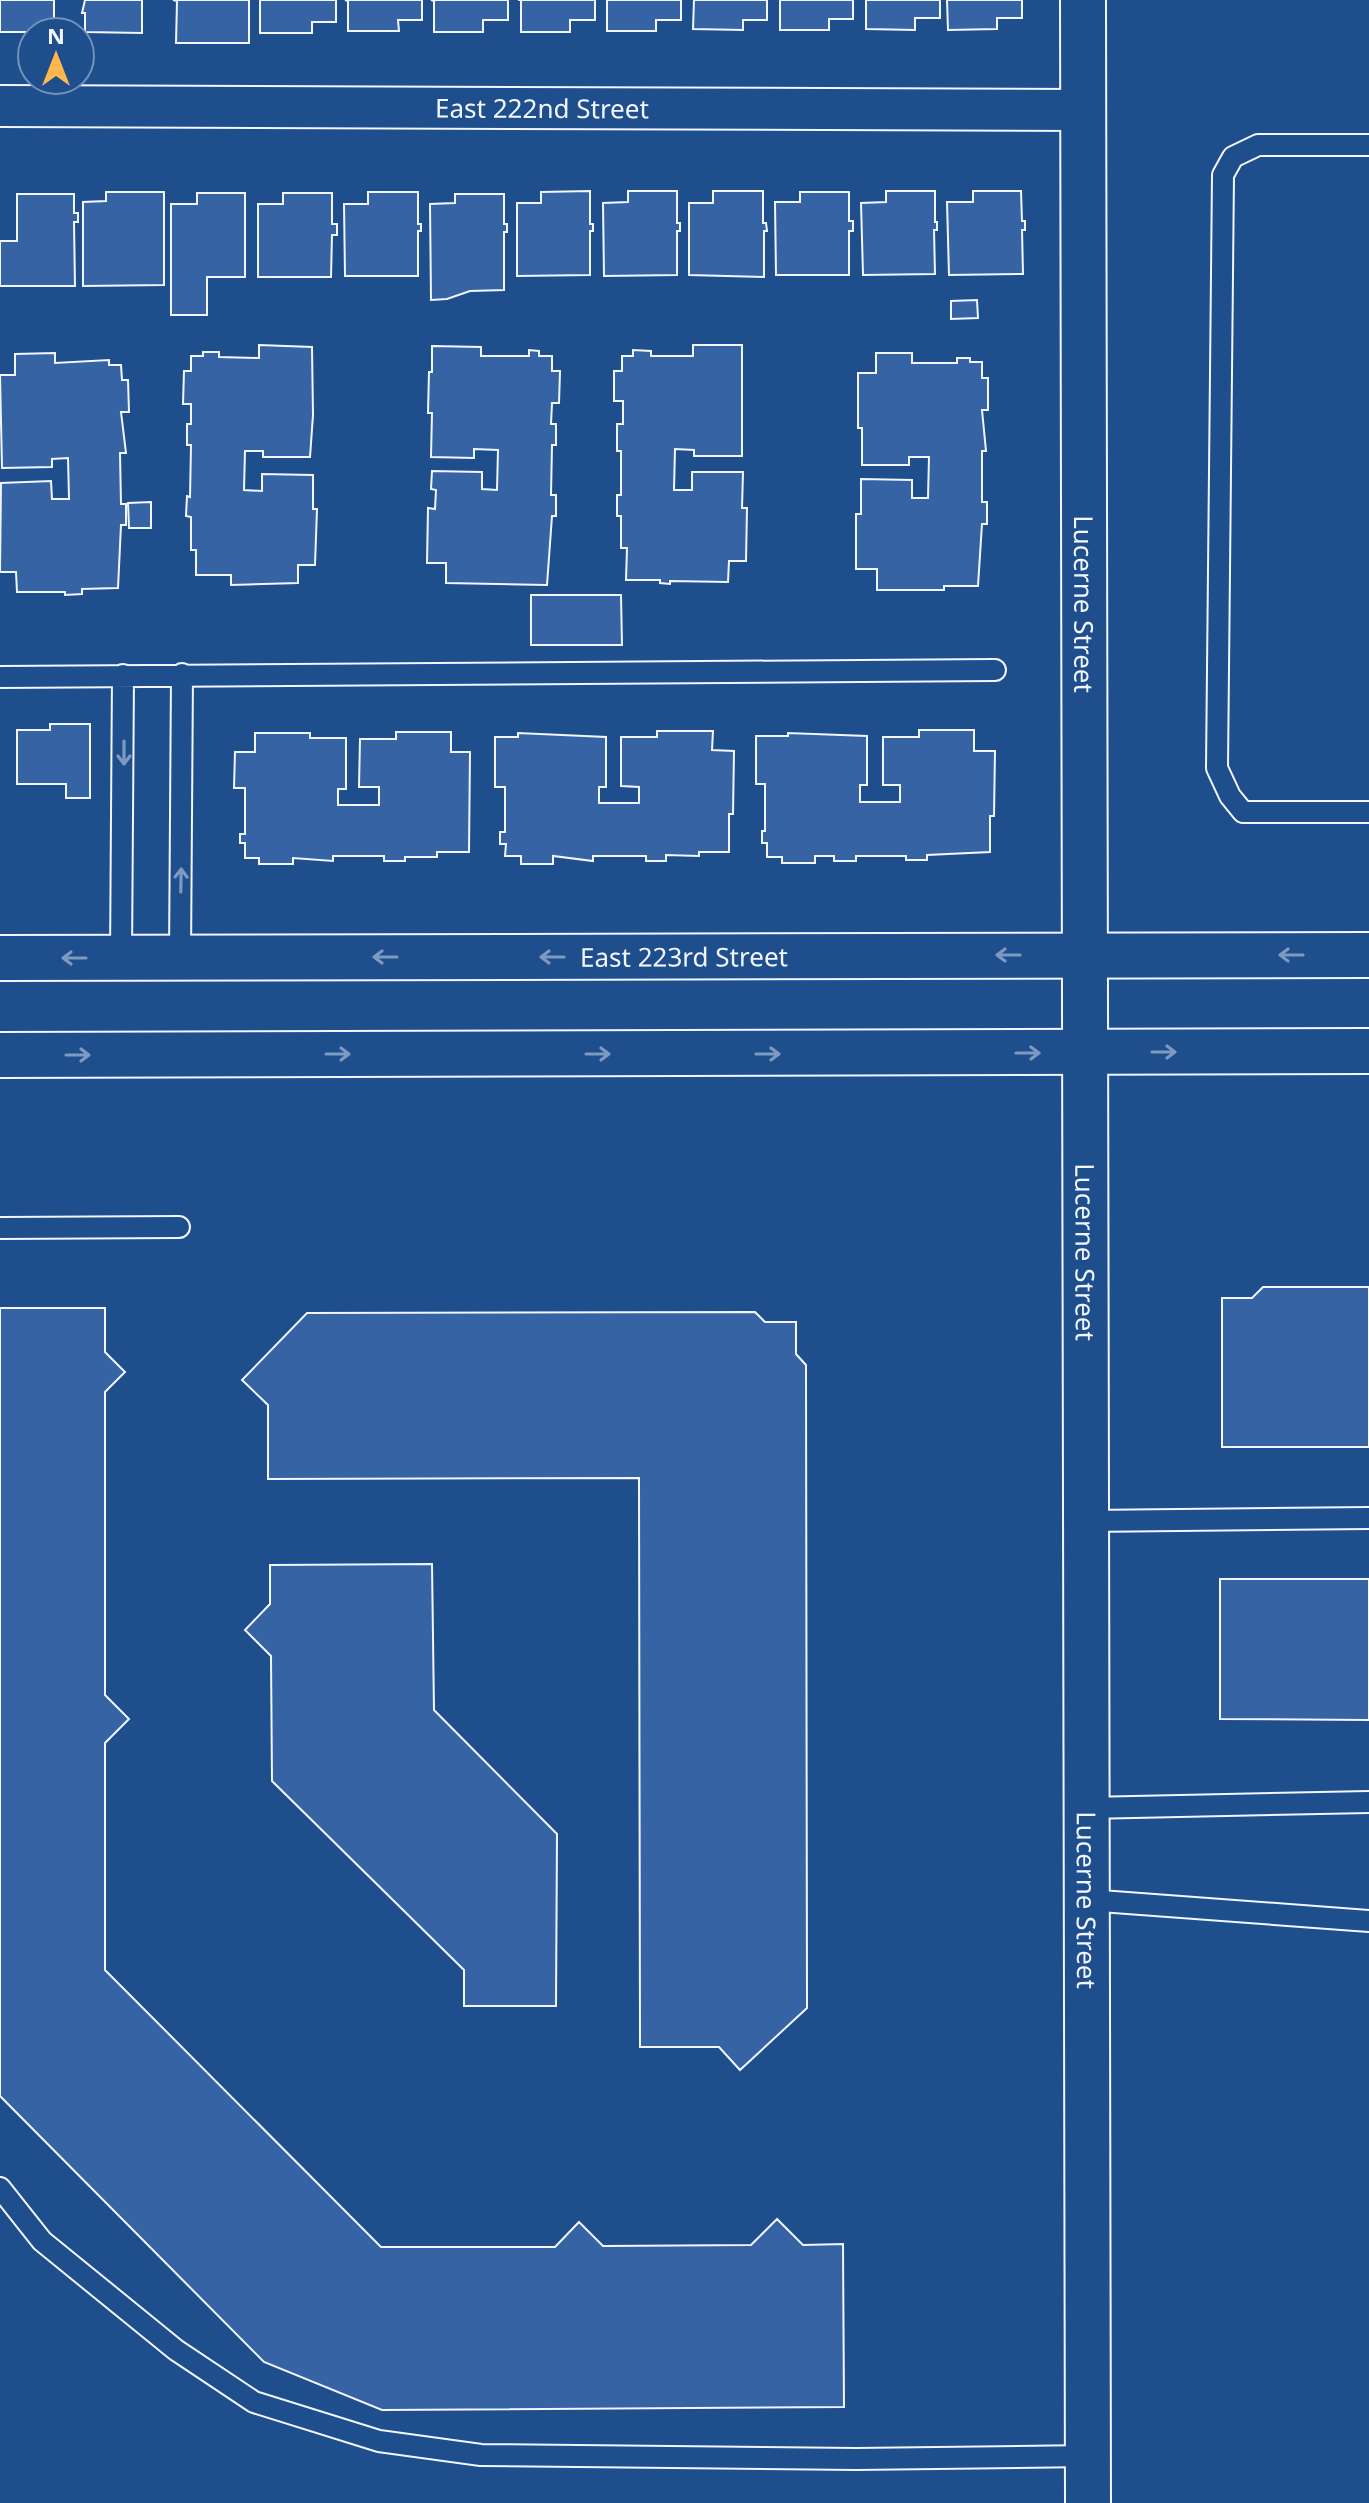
<svg xmlns="http://www.w3.org/2000/svg" width="1369" height="2503" font-family="'Noto Sans',sans-serif">
  <style>
    .building { fill: #3563a3; stroke: #f2f6ff; stroke-width: 2 }
    .lines { fill: none; stroke-linecap: round; stroke-linejoin: round }
    .lane-casing { stroke: #f2f6ff; stroke-width: 24 }
    .street-casing { stroke: #f2f6ff; stroke-width: 44 }
    .secondary-casing { stroke: #f2f6ff; stroke-width: 48 }
    .lane { stroke: #1f4e8c; stroke-width: 20 }
    .street { stroke: #1f4e8c; stroke-width: 40 }
    .secondary { stroke: #1f4e8c; stroke-width: 44 }
    .oneway { stroke: #7e9ac0 }
    .labels { text-anchor: middle; dominant-baseline: central; stroke-width: 6; stroke-linejoin: round; paint-order: stroke }
    .street-label { font-size: 26px; fill: #f2f6ff; stroke: #1f4e8c }
  </style>
  <rect width="100%" height="100%" fill="#1f4e8c"/>
  <path class="building" d="M0 0H54V32H0Z
    M85 0H142V33L85 32V13H82Z
    M249 0V43H176L177 1 173 0Z
    M260 0H336V22H312V33H260Z
    M422 0V20H398L399 31H348V1L345 0Z
    M508 0V20H483V32H434V1L431 0Z
    M518 0H595V20H570V32H521V0Z
    M607 0H681V20H656V31H607Z
    M694 0H767V20H743V30L693 29Z
    M780 0H853V19H829V30H780Z
    M866 0H940V18H915V30L866 29Z
    M947 0H1022V18H997V29L948 30Z
    M590 191V224H593V231H590V275L517 276V203H541V192Z
    M628 191H677V223H680V231H677V275L604 276 603 203 628 202Z
    M713 191H763V223H766L767 231H764V277L689 275V203H713Z
    M886 191H935V222H937V230H934L935 274 863 275 861 203 886 202Z
    M973 191H1021L1022 221H1025V230H1022L1023 274 949 275 947 202H973Z
    M106 192H164V285L83 286V202L106 201Z
    M368 192H418V224H421V231H418V276H345L344 204H368Z
    M800 192H849V221H853V231H849V275H776L775 202H800Z
    M197 193H245V277H207V315H171V204H197Z
    M283 193H332V224H337V235H332L331 277H258V204H283Z
    M17 194H74V213H78V222H74L75 286H0V241H17Z
    M455 194H504V224H507V232H504V290L470 291 447 299 431 300 430 204 455 203Z
    M977 300 978 318 951 319V301Z
    M259 345 312 347 313 415 310 457H263V451H245L244 490 262 491V474L313 475V509H317L315 565H298V583L231 585V575H196V550H191V517L186 516 187 496 190 497 191 445H187V424H191V404H183L184 371H191V356H203V352H219V357L259 358Z
    M693 345H742V456H694V450L675 449 674 490H692V472H743L742 508H747L746 561H729L728 582 670 581V584L660 583V580H626L627 548H621V516H617V495H621V451H617V424H623V401H614V371H622V356H633V350L651 351V356H693Z
    M432 346 481 347V356H529V350L539 351V356H552V371H560L559 403H552L551 424H556V445H552L551 495H556V516H552L547 585 446 583V563H427L428 508 435 509 436 490 431 489 432 471 482 472V489L497 490 498 450 474 449V458L431 457 432 413H428L429 372H432Z
    M55 353V363L109 360V365H121L122 380H128L129 412H121L126 453H120L121 504H126V525H121L118 588 82 589V594L65 595V592H17L16 572H0L1 483 51 481 52 499H69L68 458 52 459V467L2 468 0 375H15V354Z
    M876 353H912V363H957V358H970V362H982V378H988V410H982L986 451H982V502H987V524H982L978 586H944V590H877V569H856V514H861V479L912 480V498H928L929 457H909V465H862V428H858V373H876Z
    M151 502V528H129L128 503Z
    M531 595H621L622 645H531Z
    M50 724H90V798H66V784H17V730H50Z
    M919 730H974V751H995L994 816H990V852L927 855V860H906V856H856V861H834V856H815V863H782V857H767V843H762V831H765V784H756V736H788V733L867 736V785H860V802H900V785H883V737H919Z
    M657 731H713L712 750 734 751 733 814H729V852H699V856L666 855V861H646V856H593V861L553 856V864H521V856H505L506 844H500V832H505V787H495V737H518V733L606 737V787H599V803H639V787L621 786V737H657Z
    M396 732H451V752H470L469 852H437V857H405V861H384V856H333V861L293 858V864H259V858H245V843H240V834H245V788H234L235 752H255V733H310V738H346V789H338V805H379V787H359L360 739H396Z
    M1263 1287H1369V1447H1222V1298H1252Z
    M0 1308H105V1352L125 1372 105 1392V1695L129 1719 105 1743V1970L381 2247H555L579 2222 603 2246 751 2245 777 2219 803 2245 843 2244 844 2407 382 2410 264 2362 0 2096Z
    M755 1312 765 1322H796V1354L806 1365 807 2008 740 2070 719 2047H640L639 1478 268 1479V1405L242 1380 307 1313Z
    M432 1564 434 1710 557 1834 556 2006H464V1970L272 1781 271 1656 245 1630 270 1604V1565Z
    M1220 1579H1369V1720L1220 1719Z"/>
  <g class="lines">
    <g class="lane-casing">
      <path id="lane" d="M1369 145H1258L1233 157 1223 175 1217 768 1230 796 1243 812H1369
        M0 677 995 670
        M121 958 123 675
        M180 958 182 674
        M0 1228 179 1227
        M1086 1521 1369 1518
        M1087 1808 1369 1802
        M1087 1900 1369 1921
        M0 2188 42 2241 176 2350 254 2402 379 2441 481 2455 856 2459 1088 2456"/>
    </g>
    <g class="street-casing">
      <g id="street">
        <path id="s1" d="M0 106 1083 110"/>
      </g>
    </g>
    <g class="secondary-casing">
      <g id="secondary">
        <path id="s2" d="M1083 0 1088 2503"/>
        <path id="s3" d="M0 958 1369 955"/>
        <path d="M0 1055 1369 1051"/>
      </g>
    </g>
    <use href="#lane" class="lane"/>
    <use href="#street" class="street"/>
    <use href="#secondary" class="secondary"/>
  </g>
  <defs><path id="oneway-shaft" d="M-6 0H5M1.5-3L5.5 0L1.5 3" fill="none" stroke-width="1.6" stroke-linecap="round" stroke-linejoin="round" transform="scale(2)"/></defs>
  <g class="oneway">
    <use href="#oneway-shaft" transform="translate(124 753) rotate(90)"/>
    <use href="#oneway-shaft" transform="translate(181 880) rotate(-89)"/>
    <use href="#oneway-shaft" transform="translate(1008 955) rotate(180)"/>
    <use href="#oneway-shaft" transform="translate(1291 955) rotate(180)"/>
    <use href="#oneway-shaft" transform="translate(385 957) rotate(180)"/>
    <use href="#oneway-shaft" transform="translate(552 957) rotate(180)"/>
    <use href="#oneway-shaft" transform="translate(74 958) rotate(180)"/>
    <use href="#oneway-shaft" transform="translate(1164 1052)"/>
    <use href="#oneway-shaft" transform="translate(1028 1053)"/>
    <use href="#oneway-shaft" transform="translate(338 1054)"/>
    <use href="#oneway-shaft" transform="translate(598 1054)"/>
    <use href="#oneway-shaft" transform="translate(768 1054)"/>
    <use href="#oneway-shaft" transform="translate(78 1055)"/>
  </g>
  <g class="labels">
    <g class="street-label">
      <text stroke="none"><textPath href="#s1" startOffset="542">East 222nd Street</textPath></text>
      <text stroke="none"><textPath href="#s2" startOffset="604">Lucerne Street</textPath></text>
      <text stroke="none"><textPath href="#s3" startOffset="684">East 223rd Street</textPath></text>
      <text stroke="none"><textPath href="#s2" startOffset="1252">Lucerne Street</textPath></text>
      <text stroke="none"><textPath href="#s2" startOffset="1900">Lucerne Street</textPath></text>
    </g>
  </g>
  <g transform="translate(56 56)"><circle r="38" fill="#1f4e8c" stroke="#7391ba" stroke-width="2"/>
  <path d="M0-6L14 30L0 20L-14 30Z" fill="#ffb74d"/>
  <text y="-12" font-size="22" font-weight="bold" text-anchor="middle" fill="#f2f6ff">N</text>
  </g>
</svg>
